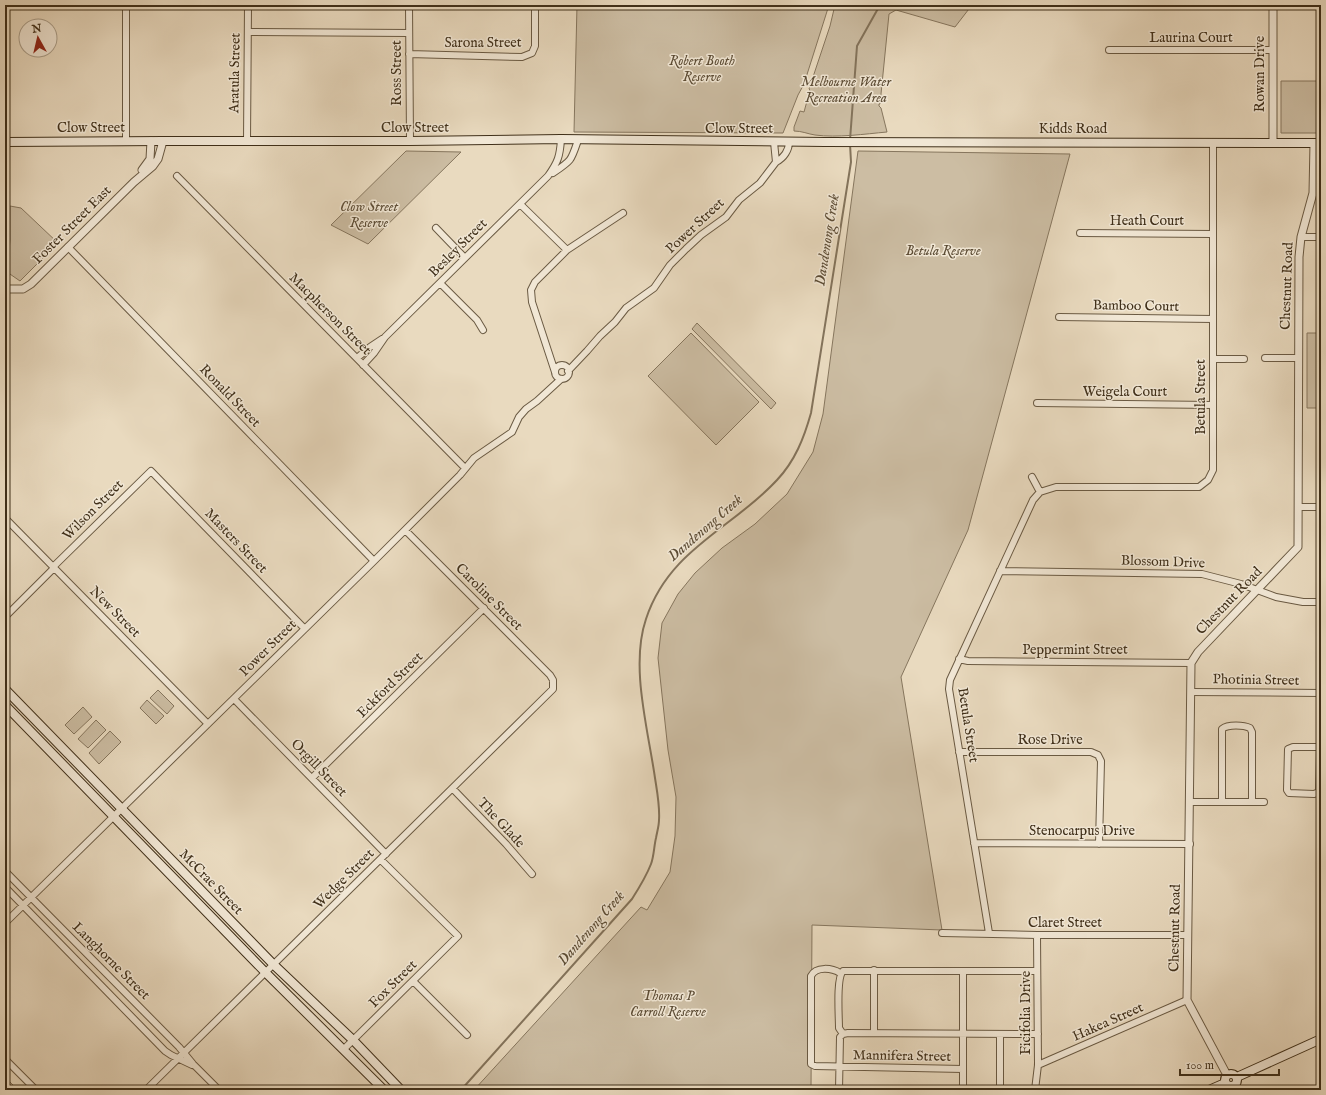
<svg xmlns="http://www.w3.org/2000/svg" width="1326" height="1095" font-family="'IM FELL English',serif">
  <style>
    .green { fill: #ccbda3; stroke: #86765e }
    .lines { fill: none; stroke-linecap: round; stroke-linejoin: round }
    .stream { stroke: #83735b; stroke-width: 2 }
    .minor-casing { stroke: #6a5a43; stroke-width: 8 }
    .tertiary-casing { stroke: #6a5a43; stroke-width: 9 }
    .secondary-casing { stroke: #40301a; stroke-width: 10 }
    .minor { stroke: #f1e7d5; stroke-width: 6 }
    .tertiary { stroke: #f1e7d5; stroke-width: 7 }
    .secondary { stroke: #f1e7d5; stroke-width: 8 }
    .labels { text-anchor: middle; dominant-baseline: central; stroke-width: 3; stroke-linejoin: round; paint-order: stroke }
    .street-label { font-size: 14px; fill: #40301a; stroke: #f1e7d5 }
    .park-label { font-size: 14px; font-style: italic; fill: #5c4c35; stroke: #f1e7d5 }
    .water-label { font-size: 15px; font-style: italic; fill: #5c4c35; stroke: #f1e7d5 }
  </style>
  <rect width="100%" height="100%" fill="#e9dabf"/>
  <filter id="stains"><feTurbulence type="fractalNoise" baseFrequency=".005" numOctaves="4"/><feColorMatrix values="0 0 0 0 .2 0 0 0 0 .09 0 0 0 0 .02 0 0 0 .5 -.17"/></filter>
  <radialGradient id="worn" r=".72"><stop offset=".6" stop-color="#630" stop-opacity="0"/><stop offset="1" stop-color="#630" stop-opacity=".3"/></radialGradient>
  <path class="green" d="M577 5H829L804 84 798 95 783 133 574 132Z
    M835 5H972L955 27 896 10 889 14 880 104H879V106L881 108 887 132C865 134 837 138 815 135 808 134 802 131 794 131V127L800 111 804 112 810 90 809 89 830 26Z
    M1321 5V133H1281V81H1320Z
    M406 151 461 152 368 244 331 225Z
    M858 151 1070 154 968 530 901 677 942 930 812 925 811 1090H474L641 907 647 910 670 872 675 836 676 797 668 750 658 658 662 623 678 594 695 573 722 548 755 524 787 494 813 452 823 414Z
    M10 206 21 208 58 243 20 281 7 272 10 240Z
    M697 323 776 403 771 409 692 329Z
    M691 333 759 402 716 445 648 376Z
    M1307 333H1321V408H1307Z
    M158 690 174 706 167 714 150 698Z
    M147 700 164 716 156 724 140 708Z
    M83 707 92 717 74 734 65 725Z
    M96 720 106 730 88 748 78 739Z
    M110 731 121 742 99 764 89 753Z
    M5 1077 18 1090H5Z"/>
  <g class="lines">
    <path class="stream" d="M935 5 940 6 944 5
      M850 140 857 46 880 5
      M461 1090 632 899C639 888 646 877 651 864 654 856 654 846 656 838 657 832 659 826 659 820 660 806 657 791 655 778 648 729 630 666 646 619 669 549 732 529 777 480 795 461 804 438 811 413L851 162 850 144"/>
    <g class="minor-casing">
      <path id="minor" d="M409 5 410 141
        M248 32 409 33
        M1109 50H1273
        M409 54 522 57 532 53 535 46V5
        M126 141V5
        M247 141 248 5
        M774 142 776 162
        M553 173C572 160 571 161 578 140
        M177 176 465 468
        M520 204 567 250 535 282 531 290 532 302 555 372
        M436 228 465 258
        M1080 233 1213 234
        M1301 237H1321
        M68 247 374 561
        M567 250 623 213
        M440 283 477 320 483 330
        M1059 317 1213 319
        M357 358 370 347 382 339
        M1265 358H1299
        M1213 359H1244
        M363 365 374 353 385 337 548 176C558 162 560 156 561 139
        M555 372a7 7 0 1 1 14 0a7 7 0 1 1-14 0Z
        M568 371 587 351 600 336 615 322 626 308 654 288 670 265 686 249 701 235 726 217 739 200 760 183 776 162C784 158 789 150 789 142
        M1037 403 1213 405
        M1032 477 1040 492
        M1298 507H1321
        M5 518 208 724
        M53 567 151 471 304 628
        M1000 571 1202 574 1241 584 1276 597 1303 602H1321
        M5 617 54 568
        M959 659 968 661 1191 663
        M1191 692 1321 693
        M234 699 386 854
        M1320 747 1319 792 1314 794 1289 793 1287 790 1288 749 1293 747H1321
        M959 752H1091L1098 755 1101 761 1099 844
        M312 778 484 608
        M453 789 506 844 532 874
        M1190 802H1252V732L1250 728C1244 725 1228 724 1222 729V802
        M1252 802H1264
        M974 843 1190 844
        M5 871 179 1047 193 1064 219 1090
        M5 887 165 1051 171 1055 192 1065
        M5 923 374 561 460 475 474 458 512 432 519 417 526 409 537 401 561 379
        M942 933 1037 935H1188
        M989 933 952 707 949 689 950 680 1033 500 1040 492 1056 487H1199L1208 480 1213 470V142
        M874 970V1033
        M963 971V1090
        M840 973C832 968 816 966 811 976V1064L815 1066 963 1069
        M413 981 467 1035
        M843 1034 839 1028C839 1016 836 978 843 971H1037
        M344 1049 458 936 381 860
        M5 1059 36 1090
        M1038 1065 1187 1000
        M1233 1086 1235 1090
        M146 1090 553 689V680L550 675 405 530
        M839 1090 840 1037 843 1034 848 1033 1038 1034
        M1000 1090V1034
        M1035 1090 1038 1065 1037 935"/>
    </g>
    <g class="tertiary-casing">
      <path id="tertiary" d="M1273 5V142
        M142 170 150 159 151 141
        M5 289H23L31 284 134 182 153 166 158 159 163 141
        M1227 1075 1187 1000 1191 663 1198 652 1298 547 1299 257 1301 237 1313 193 1314 143"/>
    </g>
    <g class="secondary-casing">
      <path id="secondary" d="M5 142 163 141H410L561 139 825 142 1321 143
        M5 689 274 965 353 1040 401 1090
        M5 705 266 973 384 1090
        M1225 1080a6 6 0 1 1 12 0a6 6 0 1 1-12 0Z
        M1237 1077 1321 1039
        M1209 1090 1225 1083"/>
    </g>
    <use href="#minor" class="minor"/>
    <use href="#tertiary" class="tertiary"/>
    <use href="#secondary" class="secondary"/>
  </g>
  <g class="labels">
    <g class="street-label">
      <text x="1191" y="38">Laurina Court</text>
      <text x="483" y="43">Sarona Street</text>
      <text transform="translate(235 73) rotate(-89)">Aratula Street</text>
      <text transform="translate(397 73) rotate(-90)">Ross Street</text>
      <text transform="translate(1260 74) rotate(-90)">Rowan Drive</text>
      <text x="91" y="128">Clow Street</text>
      <text x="415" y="128">Clow Street</text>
      <text x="739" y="129">Clow Street</text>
      <text x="1073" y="129">Kidds Road</text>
      <text x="1147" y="221">Heath Court</text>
      <text transform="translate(72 225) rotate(-45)">Foster Street East</text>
      <text transform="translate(695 226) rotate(-43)">Power Street</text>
      <text transform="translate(458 248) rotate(-45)">Besley Street</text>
      <text transform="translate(1287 286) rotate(-88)">Chestnut Road</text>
      <text transform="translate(1136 306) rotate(1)">Bamboo Court</text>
      <text transform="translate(330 314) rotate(45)">Macpherson Street</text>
      <text x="1125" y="392">Weigela Court</text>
      <text transform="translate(230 396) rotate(46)">Ronald Street</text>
      <text transform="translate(1201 397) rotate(-90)">Betula Street</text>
      <text transform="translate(93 510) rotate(-45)">Wilson Street</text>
      <text transform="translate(236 541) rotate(46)">Masters Street</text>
      <text transform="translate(1163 562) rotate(2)">Blossom Drive</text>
      <text transform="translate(489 597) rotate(45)">Caroline Street</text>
      <text transform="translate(1229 601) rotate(-46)">Chestnut Road</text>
      <text transform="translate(115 612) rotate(45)">New Street</text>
      <text transform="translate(268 648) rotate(-45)">Power Street</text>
      <text x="1075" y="650">Peppermint Street</text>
      <text transform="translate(1256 680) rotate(1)">Photinia Street</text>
      <text transform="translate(390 685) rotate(-45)">Eckford Street</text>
      <text transform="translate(968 725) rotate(81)">Betula Street</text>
      <text x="1050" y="740">Rose Drive</text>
      <text transform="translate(319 768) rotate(46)">Orgill Street</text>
      <text transform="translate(501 823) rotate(47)">The Glade</text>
      <text x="1082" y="831">Stenocarpus Drive</text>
      <text transform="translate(344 879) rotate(-45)">Wedge Street</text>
      <text transform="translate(211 882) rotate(46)">McCrae Street</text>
      <text x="1065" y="923">Claret Street</text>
      <text transform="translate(1175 928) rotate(-89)">Chestnut Road</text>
      <text transform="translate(111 961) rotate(45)">Langhorne Street</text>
      <text transform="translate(393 984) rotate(-45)">Fox Street</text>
      <text transform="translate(1026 1013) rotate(-90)">Ficifolia Drive</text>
      <text transform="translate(1108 1022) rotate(-24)">Hakea Street</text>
      <text transform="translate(902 1056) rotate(1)">Mannifera Street</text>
    </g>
    <g class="park-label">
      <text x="702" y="61">Robert Booth<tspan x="702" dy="16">Reserve</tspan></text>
      <text x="846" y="82">Melbourne Water<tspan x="846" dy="16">Recreation Area</tspan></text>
      <text x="369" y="207">Clow Street<tspan x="369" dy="16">Reserve</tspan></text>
      <text x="943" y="251">Betula Reserve</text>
      <text x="668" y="996">Thomas P<tspan x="668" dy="16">Carroll Reserve</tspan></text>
    </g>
    <g class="water-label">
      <text transform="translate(827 240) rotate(-81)">Dandenong Creek</text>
      <text transform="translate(705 528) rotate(-41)">Dandenong Creek</text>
      <text transform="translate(591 928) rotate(-49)">Dandenong Creek</text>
    </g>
  </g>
  <rect width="1326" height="1095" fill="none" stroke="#e9dabf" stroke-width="20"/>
  <rect x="6" y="6" width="1314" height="1083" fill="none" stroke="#40301a" stroke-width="2"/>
  <rect x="10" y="10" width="1306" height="1075" fill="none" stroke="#40301a"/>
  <g transform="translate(38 38) rotate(352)"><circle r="19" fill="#f1e7d5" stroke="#aa9e8a"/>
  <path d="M0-3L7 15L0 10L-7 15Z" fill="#8f2418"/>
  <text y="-6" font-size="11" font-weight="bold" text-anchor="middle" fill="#40301a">N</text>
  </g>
  <path d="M1180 1069v6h99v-6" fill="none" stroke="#40301a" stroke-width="2"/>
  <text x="1186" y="1069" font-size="12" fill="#40301a" stroke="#f1e7d5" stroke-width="3" paint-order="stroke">100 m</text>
  <rect width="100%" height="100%" filter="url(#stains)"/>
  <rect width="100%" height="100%" fill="url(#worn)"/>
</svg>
